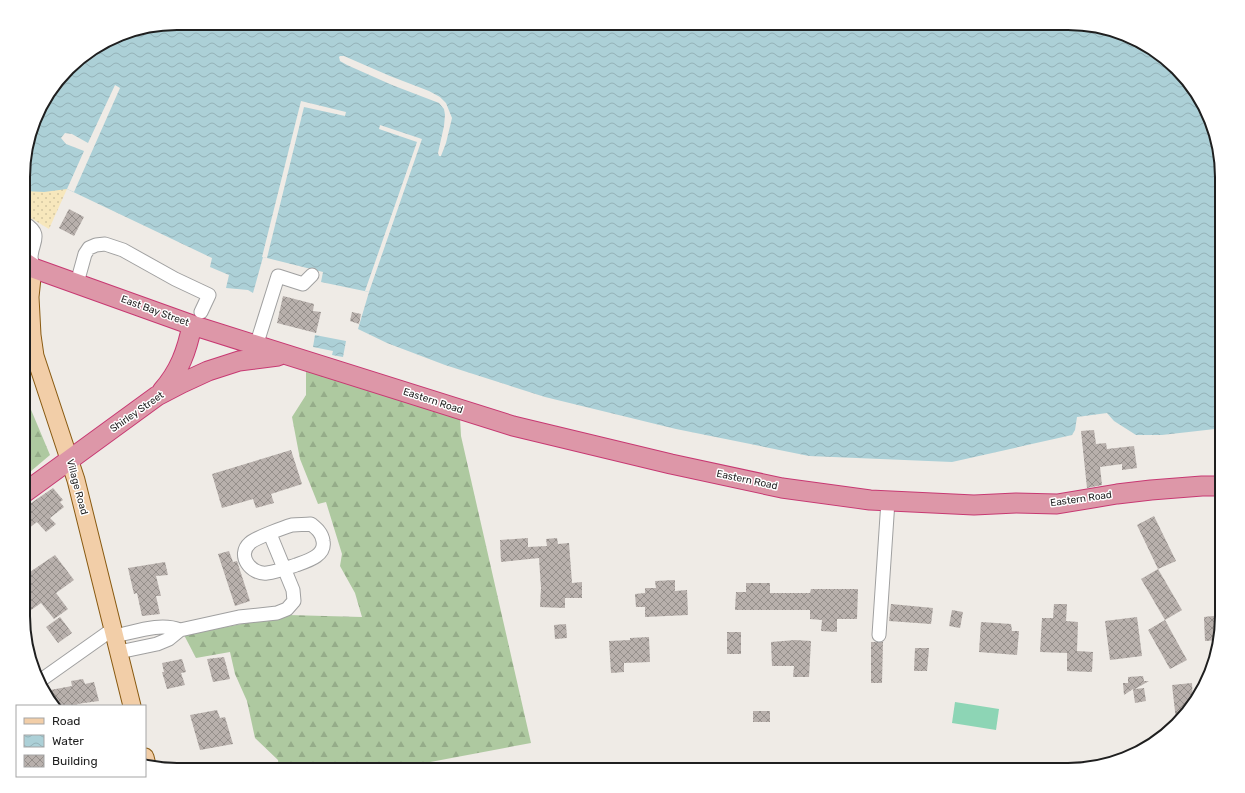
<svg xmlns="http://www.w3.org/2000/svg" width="1245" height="793" font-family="Rubik,sans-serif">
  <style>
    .forest { fill: url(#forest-firs) }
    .sand { fill: url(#sand-dots) }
    .pitch { fill: #8dd5b5 }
    .water { fill: url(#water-waves) }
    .pier { fill: #efebe6 }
    .building { fill: url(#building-cross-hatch) }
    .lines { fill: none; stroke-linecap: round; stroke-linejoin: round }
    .minor-casing { stroke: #a0a0a0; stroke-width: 15 }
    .major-casing { stroke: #895a11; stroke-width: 19 }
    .highway-casing { stroke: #c73972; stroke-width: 21 }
    .minor { stroke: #fff; stroke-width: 13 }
    .major { stroke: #f2cea8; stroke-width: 17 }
    .highway { stroke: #dd97a8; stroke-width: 19 }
    .labels { text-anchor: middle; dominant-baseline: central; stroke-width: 3; stroke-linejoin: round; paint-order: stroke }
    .street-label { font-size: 10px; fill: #1f1f1f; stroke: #fff }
    .rim { fill: none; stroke: #1f1f1f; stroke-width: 2 }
  </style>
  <defs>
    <pattern id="forest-firs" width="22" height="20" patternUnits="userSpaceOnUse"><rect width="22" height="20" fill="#aec9a0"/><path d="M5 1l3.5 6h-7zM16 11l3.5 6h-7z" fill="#95ac89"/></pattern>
    <pattern id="sand-dots" width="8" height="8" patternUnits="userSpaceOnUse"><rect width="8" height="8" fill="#f7e7bc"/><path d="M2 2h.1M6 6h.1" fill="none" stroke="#d3c6a1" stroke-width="1.8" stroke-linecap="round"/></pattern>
    <pattern id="water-waves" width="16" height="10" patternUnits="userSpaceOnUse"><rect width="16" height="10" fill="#acd0d7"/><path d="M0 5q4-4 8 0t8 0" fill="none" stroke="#94b2b8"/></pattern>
    <pattern id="building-cross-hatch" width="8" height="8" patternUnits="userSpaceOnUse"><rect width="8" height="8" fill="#b8b0ac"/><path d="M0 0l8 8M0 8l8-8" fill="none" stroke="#958f8b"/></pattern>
  </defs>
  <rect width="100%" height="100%" fill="#efebe6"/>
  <path class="forest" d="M306 369 460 418 461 436 531 743 388 770H279L278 760 255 738 247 701 235 674 230 652 196 658 184 635 288 615 362 617 355 593 340 566 342 554 326 502 318 504 300 459 292 417 306 395Z
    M24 393 50 455 24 477Z"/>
  <path class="sand" d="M24 173 67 189 49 229 24 214Z"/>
  <path class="pitch" d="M955 702 999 709 996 730 952 723Z"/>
  <path class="water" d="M177 23H1069L1118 31 1154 49 1202 100 1222 167V427L1215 429 1162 435H1136L1114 421 1107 413 1077 417 1075 430 1072 435 952 462 809 456 676 429 545 397 445 365 387 343 358 329 369 292 321 282 323 272 263 257 253 293 248 290 226 288 229 275 210 267 212 258 67 189 44 192 24 191V157L39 108 75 61 118 35Z
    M315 335 346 341 343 357 332 355 333 351 313 347Z"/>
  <path class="pier" d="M340 56H344L390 76 429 91 440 97 446 103 452 118 446 143 441 156H439L438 153 444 126 445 115 444 109 439 103 392 85 347 65 340 61 339 57Z
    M115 85 120 88 74 192 67 189 84 151 66 144 61 138 65 133 72 134 88 143Z
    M301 101 346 112 345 116 304 107 267 258 262 257Z
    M380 125 422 139 369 292 365 291 417 142 379 129Z"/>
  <path class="building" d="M69 209 84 217 74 236 59 228Z
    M283 296 314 304 313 311 321 312 316 333 277 323Z
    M352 312 361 314 359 324 350 321Z
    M1094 430 1096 444 1106 443 1107 449 1134 446 1137 468 1122 470V464L1100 467 1102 485 1087 488 1081 431Z
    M291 450 302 484 271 494 274 503 256 508 253 499 222 508 212 474Z
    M53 488 63 500 60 502 64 507 50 518 56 524 46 532 37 522 24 532V508Z
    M1154 516 1176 561 1158 569 1137 525Z
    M528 538V547L547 546 546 539 557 538 558 544 569 543 572 583 582 582V598H565V608L540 607 541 588 539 558 501 562 500 540Z
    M229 551 233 562 237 561 250 601 235 606 218 554Z
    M55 555 74 580 56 593 68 609 54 619 41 603 24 615V594L28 591 24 586V576Z
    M165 562 168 575 156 576 161 596H156L160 614 142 616 137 593 134 594 128 568Z
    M1158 569 1182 610 1165 620 1141 579Z
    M675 580V591L687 590 688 615 645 617V607H636L635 594 645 593V588H656L655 581Z
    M746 583H770V593H810L811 589H858L857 619H837V632L821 631 822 620 810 619V610H735L736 592H746Z
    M891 604 933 608 931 624 889 621Z
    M1054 604H1067L1066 621 1078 622 1077 651 1093 652 1092 672 1067 671V653L1040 652 1042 618H1053Z
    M952 610 963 612 960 628 949 626Z
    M1222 615V626L1219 640 1205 641 1204 617Z
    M60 617 72 633 58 643 46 627Z
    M1137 617 1142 656 1110 660 1105 621Z
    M1165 620 1187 660 1170 669 1148 630Z
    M981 622 1011 624 1012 631H1019L1017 655 979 652Z
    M566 624 567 638 555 639 554 625Z
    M727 632H741V654H727Z
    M649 637 650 662 624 663V672L611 673 609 641 630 640V638Z
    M795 640 811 641 809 677H793L794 666H772L771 642Z
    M871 642H883L882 683H871Z
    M915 648H929L927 671H914Z
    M224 657 230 679 213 682 207 659Z
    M182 659 186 672 181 673 185 685 167 689 162 672H164L162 663Z
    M1143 676 1144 681H1149L1135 689 1144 688 1146 701 1135 703 1133 689 1124 695 1123 683H1128V677Z
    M83 679 85 684 94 682 99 701 77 704 78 706H53L49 702 45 691 72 686 71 681Z
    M1192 683 1193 704 1176 720 1172 685Z
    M217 710 220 718 225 717 233 744 200 750 190 715Z
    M753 711H770V722H753Z"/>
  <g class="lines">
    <g class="minor-casing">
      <path id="minor" d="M24 223C44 235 31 242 31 258 32 261 33 264 33 268
        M77 283 85 254 89 248 96 245 105 244 123 250 175 279 209 295 201 312
        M256 346 278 276 303 284 312 275
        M311 524C317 529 322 533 323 541 326 556 307 561 296 565 287 568 277 572 267 573 251 575 236 555 250 543 255 538 285 527 292 525 298 524 305 525 311 524Z
        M879 635 888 501
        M115 636C135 632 160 622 180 630
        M119 652 157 644 169 639 180 630 239 617 277 613 287 609 294 601 293 590 270 534
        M41 680 113 629"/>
    </g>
    <g class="major-casing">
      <path id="major" d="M33 268 30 297 32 335 35 356 76 480 132 706
        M145 757 147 765"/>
    </g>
    <g class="highway-casing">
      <path id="highway" d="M24 262 33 268 192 325 513 426 671 464 782 488 870 500 974 505 1016 503 1057 504 1117 494 1151 490 1202 486H1222
        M162 391C179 372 187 351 192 325
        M24 493 157 396 182 383 208 371 239 361 278 356"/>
    </g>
    <use href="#minor" class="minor"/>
    <use href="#major" class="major"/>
    <use href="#highway" class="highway"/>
  </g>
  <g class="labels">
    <g class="street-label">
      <text transform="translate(155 311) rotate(20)">East Bay Street</text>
      <text transform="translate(433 401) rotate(18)">Eastern Road</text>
      <text transform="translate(137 412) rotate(-35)">Shirley Street</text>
      <text transform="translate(747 480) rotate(12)">Eastern Road</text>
      <text transform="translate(77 487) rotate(75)">Village Road</text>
      <text transform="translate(1081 499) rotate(-8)">Eastern Road</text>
    </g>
  </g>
  <path d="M0 0H1245V793H0ZM177 30H1068A147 147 0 0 1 1215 177V616A147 147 0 0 1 1068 763H177A147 147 0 0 1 30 616V177A147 147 0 0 1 177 30Z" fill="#fff" fill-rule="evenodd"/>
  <path class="rim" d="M177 30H1068A147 147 0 0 1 1215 177V616A147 147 0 0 1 1068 763H177A147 147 0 0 1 30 616V177A147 147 0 0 1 177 30Z"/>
  <rect x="16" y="705" width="130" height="72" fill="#ffffff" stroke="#a5a5a5"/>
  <rect x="24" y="718" width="20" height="6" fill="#f2cea8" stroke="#a5a5a5"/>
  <text x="52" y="725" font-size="12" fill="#1f1f1f">Road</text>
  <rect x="24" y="735" width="20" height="12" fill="url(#water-waves)" stroke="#a5a5a5"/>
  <text x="52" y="745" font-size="12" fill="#1f1f1f">Water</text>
  <rect x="24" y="755" width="20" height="12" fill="url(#building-cross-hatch)" stroke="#a5a5a5"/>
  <text x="52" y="765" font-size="12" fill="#1f1f1f">Building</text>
</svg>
